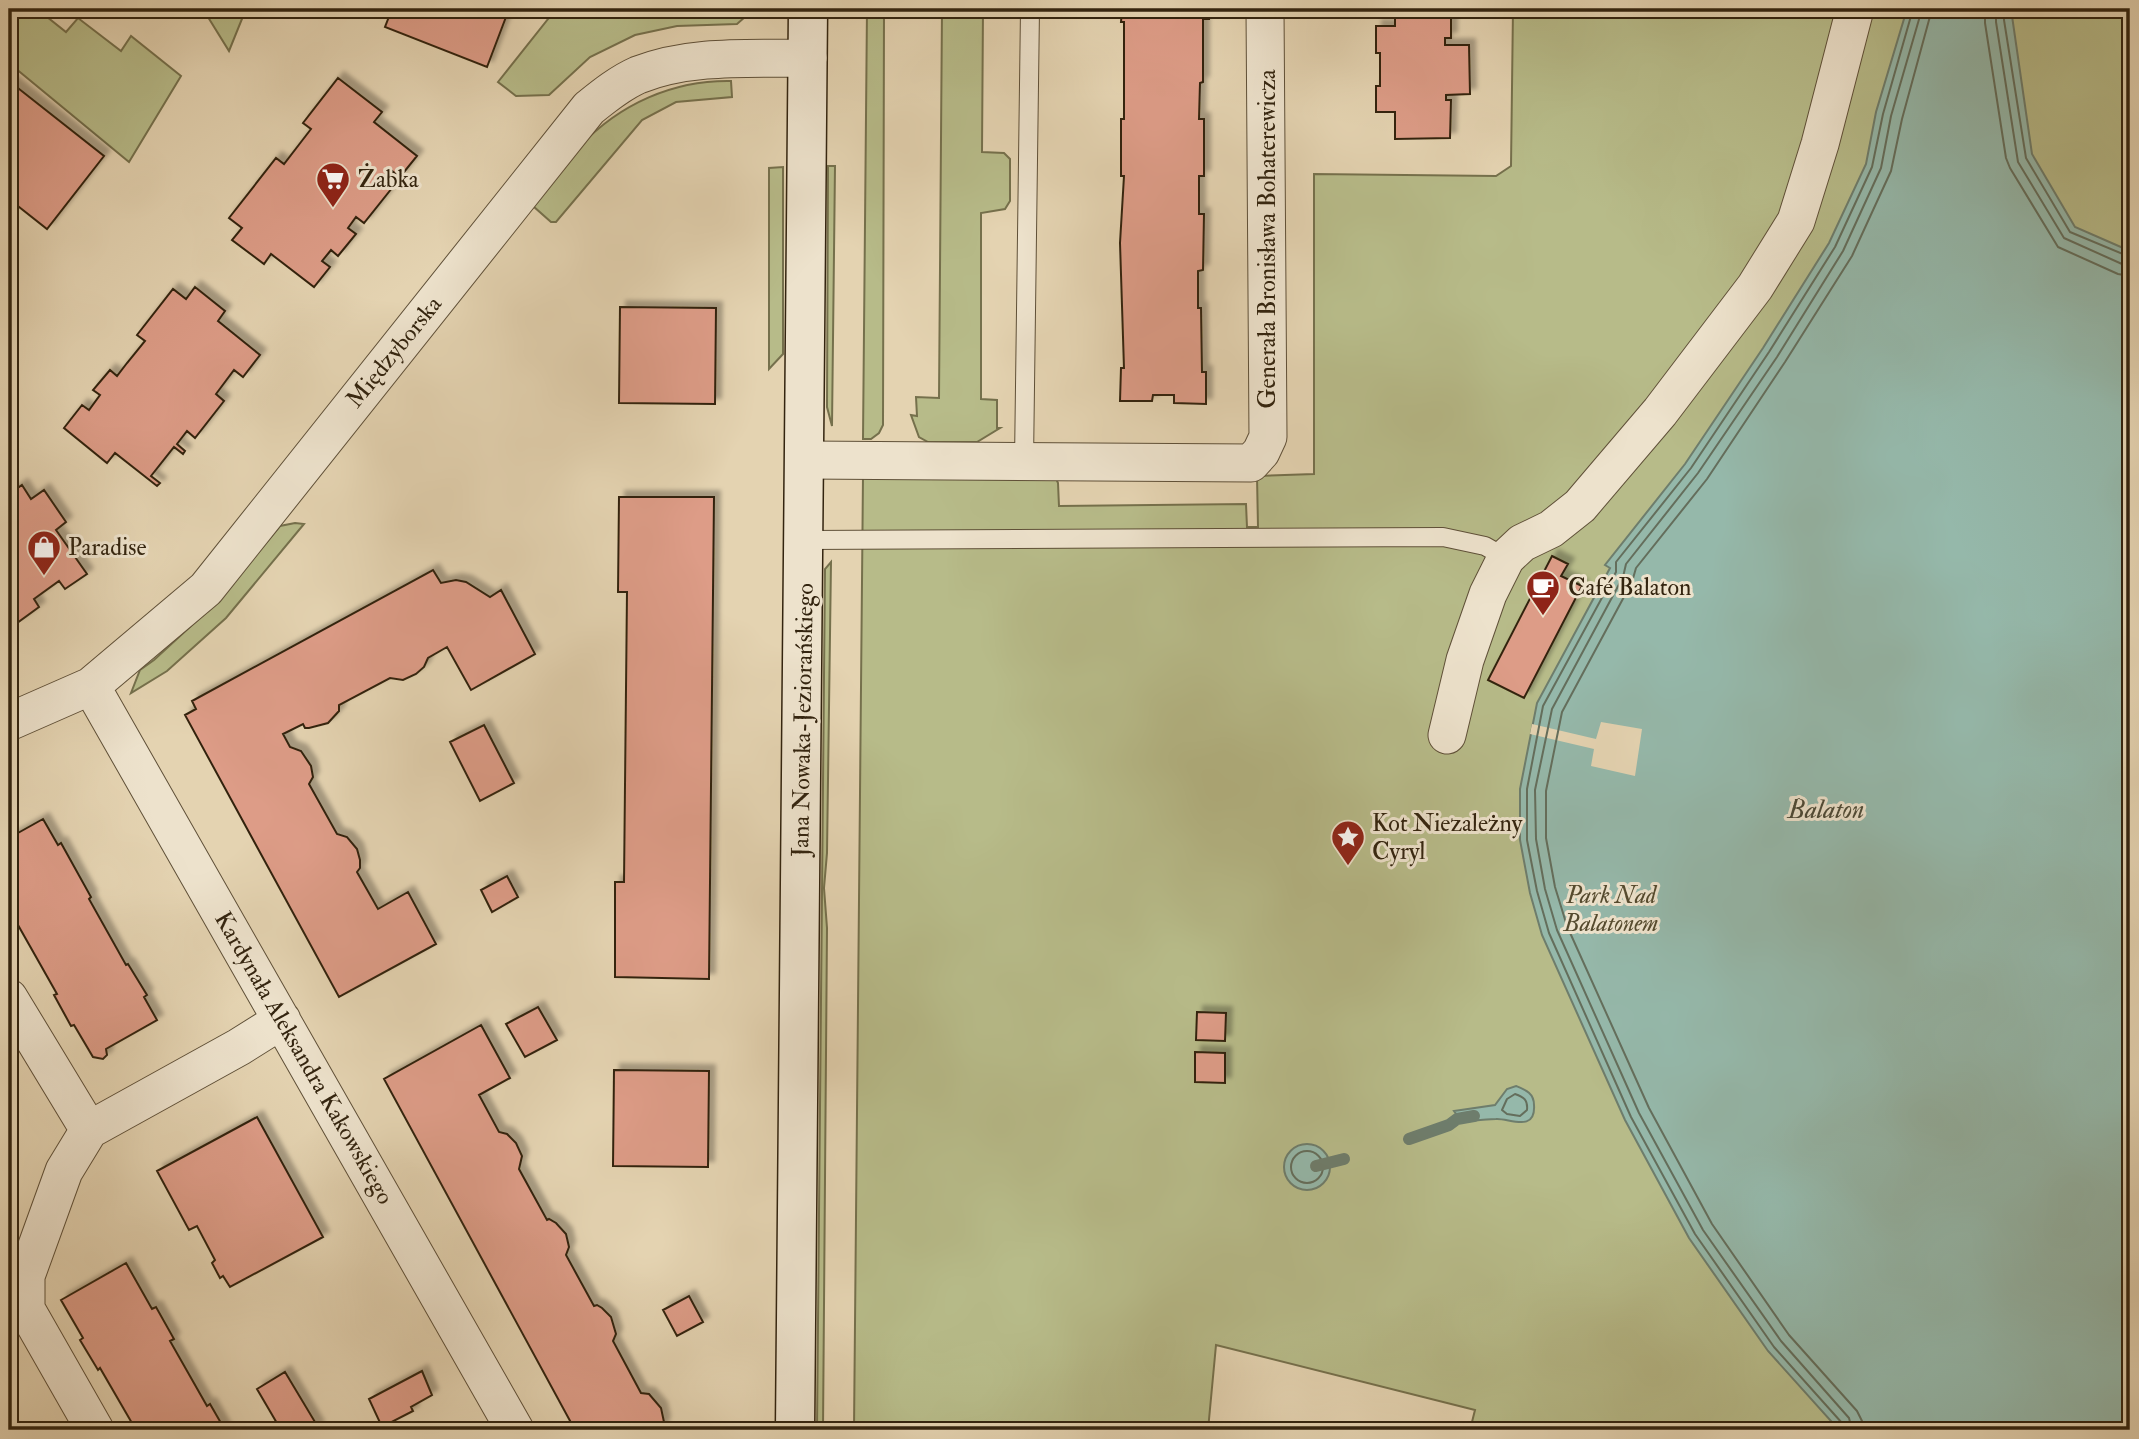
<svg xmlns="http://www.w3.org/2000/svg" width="2139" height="1439" font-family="'IM FELL Double Pica',serif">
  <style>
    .green { fill: #b7bb89; stroke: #75704c; stroke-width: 2 }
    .water { fill: #95b8aa; stroke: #6e7d6c; stroke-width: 2 }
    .pier { fill: #e4d3b1 }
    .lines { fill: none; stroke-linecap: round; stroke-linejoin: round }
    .shore { stroke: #646e5c; stroke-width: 2 }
    .stream { stroke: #6e7d6c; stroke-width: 12 }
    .building { fill: #dd9c87; stroke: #33240f; stroke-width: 2; filter: url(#shadow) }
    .lane-casing { stroke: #5f5038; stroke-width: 20 }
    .street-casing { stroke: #5f5038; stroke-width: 39 }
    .secondary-casing { stroke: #33240f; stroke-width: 41 }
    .lane { stroke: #ede2cc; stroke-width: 18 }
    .street { stroke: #ede2cc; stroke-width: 37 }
    .secondary { stroke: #ede2cc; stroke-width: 38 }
    .labels { text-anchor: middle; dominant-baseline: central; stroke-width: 6; stroke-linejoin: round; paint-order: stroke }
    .poi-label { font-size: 24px; fill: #33240f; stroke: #ede2cc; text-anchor: start }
    .street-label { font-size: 24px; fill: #33240f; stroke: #ede2cc }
    .park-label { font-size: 24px; font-style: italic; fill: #544a2e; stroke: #ede2cc }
    .water-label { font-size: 26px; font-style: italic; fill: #4c4936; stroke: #ede2cc }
  </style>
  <defs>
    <filter id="shadow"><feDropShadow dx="6" dy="-6" stdDeviation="2" flood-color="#0004"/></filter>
  </defs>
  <rect width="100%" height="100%" fill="#e4d3b1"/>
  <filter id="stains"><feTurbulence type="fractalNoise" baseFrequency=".00286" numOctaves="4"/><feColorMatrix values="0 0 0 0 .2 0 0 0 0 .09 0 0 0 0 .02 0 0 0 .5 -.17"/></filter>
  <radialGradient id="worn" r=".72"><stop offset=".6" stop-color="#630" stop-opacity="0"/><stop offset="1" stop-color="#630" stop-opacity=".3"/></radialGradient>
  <path class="green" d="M9 9H37L66 32 78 18 121 51 131 36 181 76 129 162 9 63Z
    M203 9H246L229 51Z
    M556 9H754L737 24 677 26 635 35 590 57 549 95 516 96 498 82Z
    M867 9H884L883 425 879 433 871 439H863Z
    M942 9H983L982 152 1004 153 1010 159V201L1005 209 981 213V399L997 400V428H1000L977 442H928L919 437 911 415 917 416 916 397 939 398Z
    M1513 9H2130V1430H1470L1475 1410 1216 1345 1208 1430H854L863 476H1055L1058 483 1059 506 1246 504 1247 527H1258L1257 476 1314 474V174L1496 176 1511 166Z
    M731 81 732 97 676 102 642 120 556 222H551L533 206C548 186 563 164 580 146 620 104 673 80 731 81Z
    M828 166H835L832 426 827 407Z
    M783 167V354L769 369V168Z
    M295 523 304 524 226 618 167 671 131 693 140 670 154 660 217 602 280 526Z
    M831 562 827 853 824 888 827 928 823 1430H817L825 569Z"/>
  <path class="water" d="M1907 9H2011L2032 154 2075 227 2130 251V1430H1839L1768 1351 1689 1238 1625 1120 1542 935 1530 893 1520 840V789L1537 703 1610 568 1605 565 1685 464 1763 348 1829 243 1866 164 1876 112Z
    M1516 1086C1526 1090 1534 1093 1534 1105 1536 1133 1509 1118 1496 1119 1485 1119 1473 1121 1462 1122L1454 1111 1495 1105 1507 1089Z
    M1284 1167a23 23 0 1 1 46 0a23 23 0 1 1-46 0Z"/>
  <path class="pier" d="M1601 722 1642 729 1635 776 1591 766 1594 749 1530 734 1532 724 1596 739Z"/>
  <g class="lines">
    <path class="shore" d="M1985 9V23L2006 158 2010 168 2058 247 2118 274 2130 276
      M1996 9V22L2018 162 2064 238 2122 264 2130 265
      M2004 9V20L2026 158 2070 232 2130 257
      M1515 1094C1524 1097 1528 1100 1527 1110L1520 1116 1507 1114 1502 1110 1507 1099Z
      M1291 1167a16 16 0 1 1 32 0a16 16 0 1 1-32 0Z
      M1844 1430 1842 1423 1774 1347 1695 1234 1631 1117 1549 933 1537 891 1527 840V789L1543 706 1616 572V562L1691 468 1769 352 1835 247 1872 167 1883 114 1913 9
      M1852 1430 1849 1418 1781 1341 1703 1230 1639 1113 1557 930 1545 889 1536 839 1535 790 1552 709 1623 577 1626 564 1698 473 1777 357 1843 251 1881 168 1891 116 1922 9
      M1863 1430 1862 1421 1857 1411 1789 1335 1712 1224 1649 1108 1567 926 1555 887 1546 838V791L1562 712 1632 582 1636 568 1707 479 1785 362 1852 256 1891 171 1902 119 1932 9"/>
    <path class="stream" d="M1409 1139 1449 1125 1457 1119 1474 1116
      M1316 1166 1344 1159"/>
  </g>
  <path class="building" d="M392 9H509L487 67 385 27Z
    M1122 9H1209V19H1203V82L1200 83 1199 119H1204V176H1199V214H1204L1203 270 1198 271V308H1201L1202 372H1206V404L1174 403V395H1153L1152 401H1120L1121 368H1124L1120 243 1124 176H1121V119H1124V22H1121Z
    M1395 9H1451V38H1445V45H1469L1470 94 1446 95V100H1451L1450 138 1395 139V112H1376V86H1380V53H1376V26H1395Z
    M338 78 382 112 374 122 417 156 400 177 392 171 384 182 392 188 364 223 356 217 348 228 356 234 338 256 331 250 322 261 330 267 314 287 271 254 264 264 232 240 242 228 229 218 276 158 284 164 301 142 311 129 303 123Z
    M9 81 104 156 47 229 9 199 15 189 9 184Z
    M195 287 225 311 218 321 260 355 243 377 234 370 216 394 224 401 195 438 187 431 177 444 185 451 183 454 174 447 151 476 160 483 157 486 115 453 107 463 64 428 82 405 89 410 100 395 93 390 110 370 117 376 127 363 145 341 137 335 173 289 186 299Z
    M620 307 716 308 715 404 619 403Z
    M22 485 31 499 44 490 66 522 56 530 87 574 65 589 59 581 34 599 39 607 17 623 11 615 9 616V494Z
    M619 497H714L709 979 615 977V882H624L627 592H618Z
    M1552 556 1568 564 1561 576 1582 586 1524 698 1488 680Z
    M433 570 441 583 456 580 466 582 490 597 501 590 535 654 471 690 447 647 428 658 424 667 416 674 403 680 390 678 339 705V711L328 723 309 728H305L303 724 283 734 290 747 301 751 311 766 313 777 309 784 337 834 347 837 357 849 360 860V868L357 872 378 909 408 892 436 944 339 997 185 715 196 709 192 701Z
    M484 725 514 783 480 801 450 742Z
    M43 819 58 845 61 843 91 897 89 899 126 965 128 964 147 995 144 997 157 1020 106 1049 107 1055 103 1059 93 1057 74 1025 71 1026 54 995 57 994 14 918 11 920 9 916V838Z
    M507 876 518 897 492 912 481 890Z
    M538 1007 557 1040 525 1057 506 1024Z
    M1197 1012 1226 1013 1225 1041 1196 1040Z
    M481 1025 510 1078 479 1095 499 1132 507 1134 516 1143 522 1156 519 1169 547 1220 549 1219 556 1223 566 1234 569 1247 566 1255 594 1306 597 1305 602 1308 611 1317 616 1334 613 1341 641 1393 649 1394 661 1408 664 1422 661 1430H575L384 1079Z
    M1195 1052 1225 1053V1083L1195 1082Z
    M614 1070 709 1071 708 1167 613 1166Z
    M257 1117 323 1237 230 1287 223 1276 220 1278 212 1263 215 1260 197 1226 189 1230 157 1171Z
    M126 1263 152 1309 156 1307 174 1339 170 1341 207 1406 210 1404 225 1430H136L100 1368 98 1370 80 1340 83 1338 61 1300Z
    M689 1296 703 1322 677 1336 663 1310Z
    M422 1371 432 1395 411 1407 413 1411 382 1427 369 1399Z
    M285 1372 318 1427 312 1430H281L257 1389Z"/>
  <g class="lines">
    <g class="lane-casing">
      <path id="lane" d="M1024 462 1030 9
        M805 540 1443 537 1485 546 1506 558"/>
    </g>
    <g class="street-casing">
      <path id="street" d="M806 460 1251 463 1261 452 1268 437 1265 9
        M91 686 515 1430
        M9 722 91 686 206 589 589 108C604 96 620 83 638 75 691 54 752 59 808 58
        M1447 735 1465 660 1488 594 1506 558 1522 543 1551 529 1580 506 1660 412 1755 287 1796 221 1820 144 1855 9
        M9 998 89 1130
        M95 1430 26 1309V1276L64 1171 89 1130 239 1047 282 1020"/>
    </g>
    <g class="secondary-casing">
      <path id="secondary" d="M795 1430 808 9"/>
    </g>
    <use href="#lane" class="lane"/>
    <use href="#street" class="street"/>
    <use href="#secondary" class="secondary"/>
  </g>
  <defs>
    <g id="supermarket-pin" transform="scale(1.75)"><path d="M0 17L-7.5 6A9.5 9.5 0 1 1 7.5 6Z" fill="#8f2418" stroke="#ede2cc"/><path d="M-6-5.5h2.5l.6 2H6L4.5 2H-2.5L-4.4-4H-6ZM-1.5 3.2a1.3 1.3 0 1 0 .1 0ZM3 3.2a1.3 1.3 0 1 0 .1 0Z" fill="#fff"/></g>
    <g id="shop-pin" transform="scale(1.75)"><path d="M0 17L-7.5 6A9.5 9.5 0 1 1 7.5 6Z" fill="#8f2418" stroke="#ede2cc"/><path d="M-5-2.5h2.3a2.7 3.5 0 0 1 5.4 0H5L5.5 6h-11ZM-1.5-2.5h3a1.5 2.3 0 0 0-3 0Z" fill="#fff"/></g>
    <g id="cafe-pin" transform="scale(1.75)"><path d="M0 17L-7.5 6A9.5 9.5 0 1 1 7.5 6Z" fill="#8f2418" stroke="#ede2cc"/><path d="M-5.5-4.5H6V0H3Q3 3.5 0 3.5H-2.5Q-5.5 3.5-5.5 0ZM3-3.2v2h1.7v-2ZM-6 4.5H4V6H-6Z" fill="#fff"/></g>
    <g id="sight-pin" transform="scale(1.75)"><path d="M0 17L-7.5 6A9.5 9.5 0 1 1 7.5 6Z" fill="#8f2418" stroke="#ede2cc"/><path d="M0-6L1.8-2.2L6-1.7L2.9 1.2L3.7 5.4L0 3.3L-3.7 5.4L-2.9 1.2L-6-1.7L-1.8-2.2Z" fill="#fff"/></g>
  </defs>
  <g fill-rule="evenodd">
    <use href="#supermarket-pin" x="333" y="179"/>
    <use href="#shop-pin" x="44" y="547"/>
    <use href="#cafe-pin" x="1543" y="587"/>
    <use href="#sight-pin" x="1348" y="837"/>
  </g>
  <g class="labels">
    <g class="poi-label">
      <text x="358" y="179">Żabka</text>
      <text x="68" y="547">Paradise</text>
      <text x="1568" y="587">Café Balaton</text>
      <text x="1372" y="823">Kot Niezależny<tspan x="1372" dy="28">Cyryl</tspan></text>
    </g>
    <g class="street-label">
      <text transform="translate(1267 239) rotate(-90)">Generała Bronisława Bohaterewicza</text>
      <text transform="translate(394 352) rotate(-51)">Międzyborska</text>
      <text transform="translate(803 720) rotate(-89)">Jana Nowaka-Jeziorańskiego</text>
      <text transform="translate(304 1058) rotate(60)">Kardynała Aleksandra Kakowskiego</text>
    </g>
    <g class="park-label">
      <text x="1611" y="895">Park Nad<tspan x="1611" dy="28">Balatonem</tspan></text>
    </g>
    <g class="water-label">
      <text x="1826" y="810">Balaton</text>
    </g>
  </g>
  <rect width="2139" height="1439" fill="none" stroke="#e4d3b1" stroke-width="35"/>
  <rect x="10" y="10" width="2118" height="1418" fill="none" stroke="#33240f" stroke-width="3.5"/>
  <rect x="18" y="18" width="2104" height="1404" fill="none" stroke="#33240f" stroke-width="2"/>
  <rect width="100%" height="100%" filter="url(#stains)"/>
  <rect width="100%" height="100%" fill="url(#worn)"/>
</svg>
